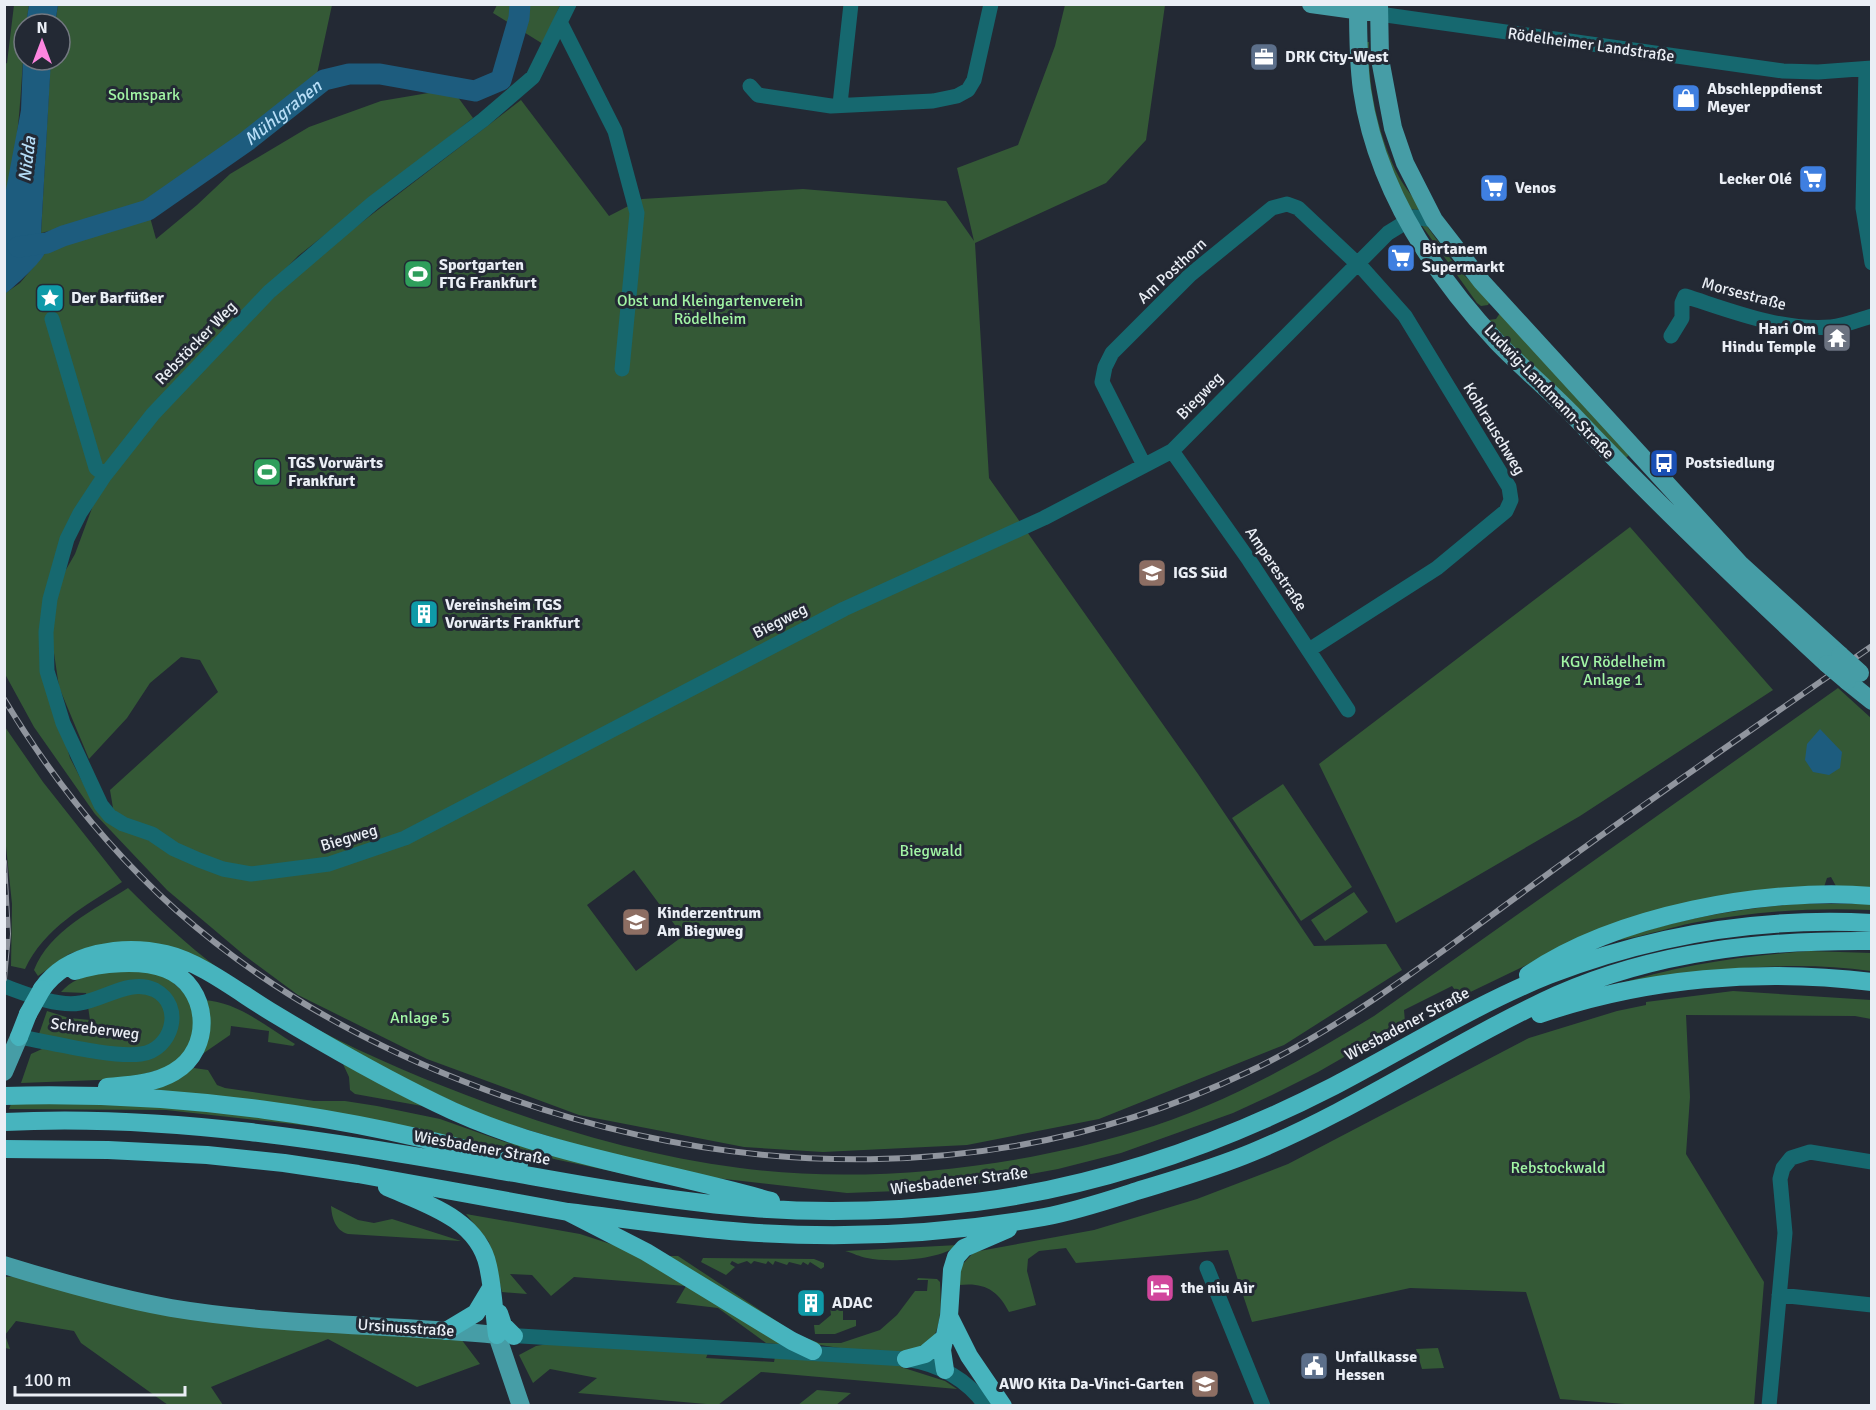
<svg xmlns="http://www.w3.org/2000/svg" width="1876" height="1410" font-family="Signika,sans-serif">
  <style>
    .green { fill: #345936; fill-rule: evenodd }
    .water { fill: #1d5c7e }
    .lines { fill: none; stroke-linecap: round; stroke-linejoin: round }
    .river { stroke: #1d5c7e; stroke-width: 21 }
    .minor { stroke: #16686f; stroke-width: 15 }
    .major { stroke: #469da6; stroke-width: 18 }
    .highway { stroke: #47b4be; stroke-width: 18 }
    .rail-casing { stroke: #90959e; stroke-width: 6 }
    .rail { stroke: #232934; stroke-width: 4; stroke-dasharray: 11; stroke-linecap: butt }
    .major-bridge { stroke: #469da6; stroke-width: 18 }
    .highway-bridge { stroke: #47b4be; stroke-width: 18 }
    .labels { text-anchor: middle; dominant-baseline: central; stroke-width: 6; stroke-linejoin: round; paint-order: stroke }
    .street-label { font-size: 16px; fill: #eaeef5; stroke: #232934 }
    .poi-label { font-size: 16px; font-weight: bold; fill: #eaeef5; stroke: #232934; text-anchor: start }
    .park-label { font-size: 16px; fill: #a2f5a5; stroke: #232934 }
    .water-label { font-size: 18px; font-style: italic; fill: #b6ddf6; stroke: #232934 }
  </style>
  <rect width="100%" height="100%" fill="#232934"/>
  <path class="green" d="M14 5H29C19 65 24 133 5 195V64L7 63Z
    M58 5H332L317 74 154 205 41 233 50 72 51 60H60V24H55Z
    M497 5H560L543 44 493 13Z
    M1065 5H1165L1146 140 1106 183 975 243 989 478 1198 774 1314 946 1386 944 1402 970 1284 1045 1099 1119 967 1145 823 1152 744 1147 579 1115 427 1059 298 995 244 955 167 890 95 814 34 727 5 674 4 294 20 283 46 252 148 210 156 239 197 205 230 174 309 127 381 101 452 89 473 118 298 256 147 411 104 466 53 575 42 622 47 680 70 758 95 806 116 826 110 790 218 692 200 660 181 657 150 683 127 718 89 759 59 687 50 626 60 580 75 554 98 492 162 410 275 296 323 252 521 100 609 216 642 199 803 189 946 201 974 241 957 168 1018 145 1055 46ZM634 870 683 936 636 971 587 905Z
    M1364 42H1369C1367 85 1379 139 1399 177 1405 188 1414 198 1421 208L1420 210 1407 209 1399 191 1370 103Z
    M1424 222 1458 269 1490 301 1488 305 1481 306 1477 303 1420 223Z
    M1502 310 1629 455 1624 460 1488 320 1496 319Z
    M1630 527 1773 690 1580 816 1396 923 1319 764Z
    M1838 688 1871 718V889L1837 888 1831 877 1827 878 1824 887 1595 932 1460 997 1452 986 1404 1010 1405 1022 1318 1072 1272 1095 1233 1113 1121 1153 1058 1169 977 1184 924 1190 847 1193 707 1177 627 1160 492 1119 405 1080 211 969 86 948 69 954 38 976 34 970C49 931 95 909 128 888 157 917 186 944 219 969 289 1021 384 1064 466 1095 554 1129 646 1156 740 1168 865 1185 1016 1168 1137 1131 1221 1106 1299 1062 1374 1016Z
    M5 727 43 782 122 882C85 906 44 928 25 969L11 966 12 904 4 827Z
    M1283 784 1352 887 1301 921 1232 818Z
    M1354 892 1368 912 1325 941 1311 920Z
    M1796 904H1871V910C1811 907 1751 912 1692 923 1676 926 1626 941 1616 940 1675 920 1734 909 1796 904Z
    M1809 951 1871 953V971C1784 959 1699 971 1612 986 1677 965 1742 956 1809 951Z
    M137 971 165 975 192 1000 195 1038 174 1066 124 1079 21 1083 31 1054 42 1049 39 1034 47 1011 69 1018 90 1020 86 993 61 992C81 970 109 973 137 971Z
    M1733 991 1871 1000V1019L1855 1016 1686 1015 1690 1097 1686 1154 1764 1282 1754 1405 1651 1406 1560 1399 1526 1292 1410 1288 1252 1322 1228 1250 1076 1263 1066 1248 1039 1251 1028 1259 1027 1271 1036 1305 1009 1312C998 1290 984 1282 959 1285L960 1267 974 1252 1094 1230 1197 1199 1288 1164 1529 1038 1617 1011 1646 1005V1002Z
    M204 1000C238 1002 267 1027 295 1044L293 1046 268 1042 269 1031 231 1026 230 1035 198 1057Z
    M343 1064 422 1106 355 1094 350 1090 349 1077Z
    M194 1068 208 1070 217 1085 225 1088 314 1101H345L377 1106 440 1119 505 1142 546 1150 672 1184 418 1130 132 1091Z
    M88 1103 202 1109 329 1128 166 1110 9 1109 11 1104Z
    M331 1206 358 1220 374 1223 392 1219 461 1241 348 1234C335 1230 332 1218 331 1206Z
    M466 1214 580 1234 626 1249 788 1345 766 1343 718 1308 676 1303 686 1286 574 1277 551 1296 532 1275 510 1274 527 1294 502 1292 489 1242Z
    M958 1245C941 1260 890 1263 867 1258 860 1257 853 1253 845 1251Z
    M667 1256H678L796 1334 819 1343H841L880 1330 897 1315 915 1291H927L928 1280H917L918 1278 937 1279 940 1282C941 1301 942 1324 932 1340 920 1361 828 1348 807 1342Z
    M703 1258 814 1259 824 1263V1267L821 1269 810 1262 808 1265 803 1262 801 1265 789 1262 787 1265 775 1261 773 1265 768 1261 766 1264 754 1261 751 1264 747 1261 738 1264 732 1261 730 1264 735 1267 726 1275 701 1262Z
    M19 1276 116 1304 461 1339 480 1364 417 1387 328 1339 211 1387 223 1405H168L81 1343 74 1331 16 1321 5 1335 10 1349 5 1348 4 1277Z
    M843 1306V1320H856V1326L835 1334H815L814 1325H819L831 1315 830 1307Z
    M553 1343 708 1353 706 1358 774 1362 775 1357 901 1364V1367L945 1381 957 1389 761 1372 718 1405 578 1393 597 1378 550 1369 533 1383 519 1355 536 1346Z
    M1438 1348 1444 1368 1422 1369 1416 1349Z
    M817 1390 851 1393 836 1405H798Z"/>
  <path class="water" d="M29 5H58L55 24H26Z
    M24 35V60H51L41 233C44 238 49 245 46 251 42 262 14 287 5 294V195L21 110Z
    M1820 729 1842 752 1840 768 1829 775 1813 772 1805 760 1807 744Z"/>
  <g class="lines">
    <path class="river" id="s1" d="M18 247 47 243 63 236 148 210 247 141 324 80 349 74H380L475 91 501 80 519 18 520 4"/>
    <path class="minor" d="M569 4 533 77 483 120 373 203 269 292 153 414 105 475 80 513 67 539 50 599 46 632 47 671 63 723 101 805 110 816 123 824 152 834 174 849 199 860 223 869 251 874 329 864 405 838 844 609 1044 518 1172 451 1388 233 1414 217 1434 220
      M1379 14 1783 71 1818 72 1872 68
      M561 24 615 131 637 213 622 369
      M1866 69 1863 208 1872 263
      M750 86 758 95 831 106 933 101 957 96 968 90 974 80 991 4
      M840 104 851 4
      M52 319 96 468 105 475
      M1671 336 1682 318V303L1685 296C1732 311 1781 331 1831 327 1844 326 1858 320 1872 316
      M1172 451 1249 560 1348 710
      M1144 465 1102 382 1105 367 1112 353 1190 275 1272 208 1287 204 1298 208 1364 270 1405 316 1509 487 1511 500 1506 511 1437 568 1309 650
      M4 986C26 994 57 1007 80 1003 104 1000 130 978 155 990 185 1006 172 1050 141 1054 111 1058 50 1042 19 1037
      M1207 1268 1263 1406
      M1779 1295 1872 1305
      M503 1335 906 1359C939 1364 966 1378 986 1406
      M1769 1406 1785 1233 1780 1179 1783 1168 1791 1158 1810 1152 1872 1162"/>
    <path class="major" d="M1311 4 1369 12
      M1358 4C1358 33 1358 62 1362 90 1376 186 1432 272 1497 342 1521 367 1548 389 1572 414 1654 501 1740 583 1827 664
      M1379 4 1380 59 1393 128 1405 163 1434 220 1482 282 1741 565 1840 655
      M1847 681 1872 701
      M4 1072 19 1037
      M4 1265C59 1282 115 1298 171 1308 279 1326 389 1324 497 1335
      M497 1335 521 1406"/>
    <path class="highway" d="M75 971C100 963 141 959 166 969 210 986 214 1049 174 1072 154 1084 129 1085 107 1087
      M1528 975C1616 915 1766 887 1872 896
      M42 989C68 952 123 944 166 954 201 962 241 994 273 1013 326 1045 380 1076 436 1103 541 1155 659 1169 771 1201
      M1540 1014C1645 978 1761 968 1872 982
      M19 1037 28 1014
      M4 1096C177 1091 353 1115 519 1164
      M4 1122C176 1113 346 1144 514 1173 593 1187 674 1202 754 1208 828 1214 902 1211 976 1202 1100 1186 1223 1143 1334 1086 1405 1049 1474 1005 1549 975 1652 935 1761 917 1872 923
      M4 1149 108 1150 207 1155 284 1163 358 1174 568 1212 646 1252 792 1341 813 1351
      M387 1187C426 1204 478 1219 488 1266 493 1288 494 1312 497 1335
      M568 1212C626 1219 685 1228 744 1232 843 1239 947 1234 1044 1217 1076 1211 1106 1201 1137 1191 1176 1179 1215 1168 1253 1152 1358 1109 1454 1042 1557 995 1656 951 1764 940 1872 941
      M499 1313 503 1325 514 1336
      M949 1316 969 1356 1003 1406
      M446 1331 476 1313 491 1288
      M906 1359 925 1354 943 1339
      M945 1370 942 1350 949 1316 952 1270 956 1257 964 1248 1008 1229"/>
    <g class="rail-casing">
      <path id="rail" d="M4 699C51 777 108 849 176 910 266 990 373 1048 486 1090 737 1183 1005 1188 1250 1071 1355 1021 1447 947 1541 879 1650 799 1761 723 1872 646
        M4 862 8 934 4 979"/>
    </g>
    <use href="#rail" class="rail"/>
    <path class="major-bridge" d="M1840 655 1860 673
      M1827 664 1847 681"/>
    <path class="highway-bridge" d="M28 1014 42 989"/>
  </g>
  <defs>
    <g id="office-square" transform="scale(1.5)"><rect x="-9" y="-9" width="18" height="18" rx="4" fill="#5c6f8a" stroke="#232934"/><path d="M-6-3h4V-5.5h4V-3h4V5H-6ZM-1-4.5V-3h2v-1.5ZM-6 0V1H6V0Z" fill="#fff"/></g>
    <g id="shop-square" transform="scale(1.5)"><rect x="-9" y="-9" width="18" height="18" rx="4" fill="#3f7fe0" stroke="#232934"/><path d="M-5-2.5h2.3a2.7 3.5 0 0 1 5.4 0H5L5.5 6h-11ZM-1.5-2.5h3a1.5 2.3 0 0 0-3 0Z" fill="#fff"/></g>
    <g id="supermarket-square" transform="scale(1.5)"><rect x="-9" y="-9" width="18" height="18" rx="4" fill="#3f7fe0" stroke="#232934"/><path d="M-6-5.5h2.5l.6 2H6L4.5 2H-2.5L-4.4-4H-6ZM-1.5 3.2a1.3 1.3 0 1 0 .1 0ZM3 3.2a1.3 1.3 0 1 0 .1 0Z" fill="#fff"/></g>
    <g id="stadium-square" transform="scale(1.5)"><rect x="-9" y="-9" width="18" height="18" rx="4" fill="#2e9e5b" stroke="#232934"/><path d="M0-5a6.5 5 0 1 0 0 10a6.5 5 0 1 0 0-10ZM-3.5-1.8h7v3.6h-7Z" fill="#fff"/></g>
    <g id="sight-square" transform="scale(1.5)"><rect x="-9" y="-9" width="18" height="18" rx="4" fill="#0f9aa8" stroke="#232934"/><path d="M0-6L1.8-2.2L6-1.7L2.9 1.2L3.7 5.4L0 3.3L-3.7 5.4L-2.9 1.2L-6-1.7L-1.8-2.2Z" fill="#fff"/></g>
    <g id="temple-square" transform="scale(1.5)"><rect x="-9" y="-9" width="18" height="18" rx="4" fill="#6b7280" stroke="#232934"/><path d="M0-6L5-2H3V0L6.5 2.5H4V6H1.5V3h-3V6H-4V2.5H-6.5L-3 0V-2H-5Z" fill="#fff"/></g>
    <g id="bus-square" transform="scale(1.5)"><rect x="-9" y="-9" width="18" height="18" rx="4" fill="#1a4fb4" stroke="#232934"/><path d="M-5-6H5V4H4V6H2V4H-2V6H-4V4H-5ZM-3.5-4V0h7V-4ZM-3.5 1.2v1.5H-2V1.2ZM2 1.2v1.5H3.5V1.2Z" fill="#fff"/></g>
    <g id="school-square" transform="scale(1.5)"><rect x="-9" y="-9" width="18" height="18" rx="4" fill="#8d6e63" stroke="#232934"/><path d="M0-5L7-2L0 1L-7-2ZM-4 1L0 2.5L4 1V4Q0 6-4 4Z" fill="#fff"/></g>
    <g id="building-square" transform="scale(1.5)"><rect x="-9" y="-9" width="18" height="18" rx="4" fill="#0f9aa8" stroke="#232934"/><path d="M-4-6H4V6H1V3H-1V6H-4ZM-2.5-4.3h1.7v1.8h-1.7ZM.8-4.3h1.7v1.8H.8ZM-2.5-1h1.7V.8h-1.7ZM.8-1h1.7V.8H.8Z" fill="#fff"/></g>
    <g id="hotel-square" transform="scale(1.5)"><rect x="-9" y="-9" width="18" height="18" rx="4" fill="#d1479c" stroke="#232934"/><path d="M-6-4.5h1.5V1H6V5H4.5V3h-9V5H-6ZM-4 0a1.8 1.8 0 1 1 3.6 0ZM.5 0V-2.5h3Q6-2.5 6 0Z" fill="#fff"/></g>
    <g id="civic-square" transform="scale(1.5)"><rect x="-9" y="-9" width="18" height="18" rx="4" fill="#5c6f8a" stroke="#232934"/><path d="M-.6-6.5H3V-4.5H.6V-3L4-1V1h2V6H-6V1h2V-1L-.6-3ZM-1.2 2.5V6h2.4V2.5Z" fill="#fff"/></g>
  </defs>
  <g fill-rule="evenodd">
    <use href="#office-square" x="1264" y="57"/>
    <use href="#shop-square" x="1686" y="98"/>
    <use href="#supermarket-square" x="1813" y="179"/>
    <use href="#supermarket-square" x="1494" y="188"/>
    <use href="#supermarket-square" x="1401" y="258"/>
    <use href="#stadium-square" x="418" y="274"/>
    <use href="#sight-square" x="50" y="298"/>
    <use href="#temple-square" x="1837" y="338"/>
    <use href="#bus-square" x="1664" y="463"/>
    <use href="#stadium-square" x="267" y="472"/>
    <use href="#school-square" x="1152" y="573"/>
    <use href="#building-square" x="424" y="614"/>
    <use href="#school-square" x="636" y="922"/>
    <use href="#hotel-square" x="1160" y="1288"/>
    <use href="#building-square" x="811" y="1303"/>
    <use href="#civic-square" x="1314" y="1366"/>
    <use href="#school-square" x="1205" y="1384"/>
  </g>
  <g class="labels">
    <g class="street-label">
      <text transform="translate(1591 45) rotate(8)">Rödelheimer Landstraße</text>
      <text transform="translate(1172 271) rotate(-43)">Am Posthorn</text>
      <text transform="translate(1744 294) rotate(15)">Morsestraße</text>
      <text transform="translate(196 343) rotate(-46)">Rebstöcker Weg</text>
      <text transform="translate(1549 392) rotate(46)">Ludwig-Landmann-Straße</text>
      <text transform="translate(1200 396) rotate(-46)">Biegweg</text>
      <text transform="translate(1494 429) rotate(59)">Kohlrauschweg</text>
      <text transform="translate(1276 569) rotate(56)">Amperestraße</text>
      <text transform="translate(780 621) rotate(-27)">Biegweg</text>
      <text transform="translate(349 838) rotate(-17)">Biegweg</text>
      <text transform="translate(1407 1024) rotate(-28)">Wiesbadener Straße</text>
      <text transform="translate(95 1029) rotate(7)">Schreberweg</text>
      <text transform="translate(482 1148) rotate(10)">Wiesbadener Straße</text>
      <text transform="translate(959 1181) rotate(-7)">Wiesbadener Straße</text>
      <text transform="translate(406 1328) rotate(4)">Ursinusstraße</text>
    </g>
    <g class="poi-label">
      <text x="1285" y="57">DRK City-West</text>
      <text x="1707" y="89">Abschleppdienst<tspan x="1707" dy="18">Meyer</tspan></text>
      <text x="1792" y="179" text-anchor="end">Lecker Olé</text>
      <text x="1515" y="188">Venos</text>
      <text x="1422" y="249">Birtanem<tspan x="1422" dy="18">Supermarkt</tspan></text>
      <text x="439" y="265">Sportgarten<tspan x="439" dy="18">FTG Frankfurt</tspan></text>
      <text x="71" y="298">Der Barfüßer</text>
      <text x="1816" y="329" text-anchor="end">Hari Om<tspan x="1816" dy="18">Hindu Temple</tspan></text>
      <text x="288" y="463">TGS Vorwärts<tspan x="288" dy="18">Frankfurt</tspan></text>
      <text x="1685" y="463">Postsiedlung</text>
      <text x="1173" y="573">IGS Süd</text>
      <text x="445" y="605">Vereinsheim TGS<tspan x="445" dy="18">Vorwärts Frankfurt</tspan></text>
      <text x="657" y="913">Kinderzentrum<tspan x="657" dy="18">Am Biegweg</tspan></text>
      <text x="1181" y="1288">the niu Air</text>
      <text x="832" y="1303">ADAC</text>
      <text x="1335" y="1357">Unfallkasse<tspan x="1335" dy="18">Hessen</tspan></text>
      <text x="1184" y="1384" text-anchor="end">AWO Kita Da-Vinci-Garten</text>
    </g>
    <g class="park-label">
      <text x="144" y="95">Solmspark</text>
      <text x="710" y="301">Obst und Kleingartenverein<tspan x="710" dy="18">Rödelheim</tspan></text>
      <text x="1613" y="662">KGV Rödelheim<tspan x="1613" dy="18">Anlage 1</tspan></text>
      <text x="931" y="851">Biegwald</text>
      <text x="420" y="1018">Anlage 5</text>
      <text x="1558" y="1168">Rebstockwald</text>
    </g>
    <g class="water-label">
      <text stroke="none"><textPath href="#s1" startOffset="302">Mühlgraben</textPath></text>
      <text transform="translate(27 159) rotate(-83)">Nidda</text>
    </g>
  </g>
  <rect width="1876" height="1410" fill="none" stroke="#eaeef5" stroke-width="12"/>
  <g transform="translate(42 42)"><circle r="28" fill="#232934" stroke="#737881" stroke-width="1.5"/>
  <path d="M0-4.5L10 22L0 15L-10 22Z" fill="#fe86e0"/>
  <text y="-9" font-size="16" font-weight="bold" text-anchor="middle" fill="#eaeef5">N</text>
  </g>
  <path d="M15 1386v9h170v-9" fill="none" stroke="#eaeef5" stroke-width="3"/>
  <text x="24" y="1386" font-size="18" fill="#eaeef5" stroke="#232934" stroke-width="4.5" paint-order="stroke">100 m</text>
</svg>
